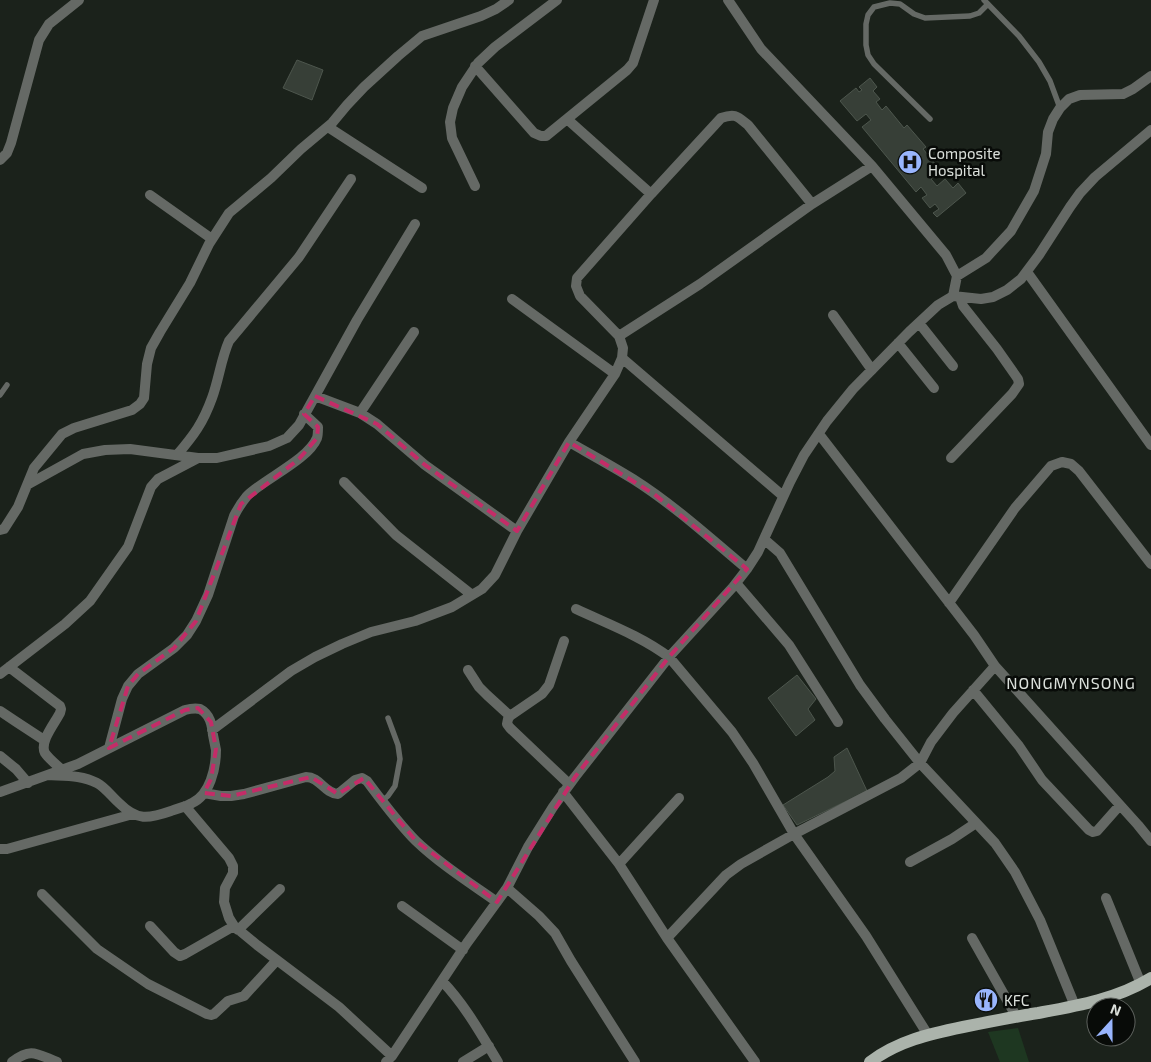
<svg xmlns="http://www.w3.org/2000/svg" width="1151" height="1062" font-family="'Exo 2',sans-serif">
  <style>
    .green { fill: #1e3721 }
    .building { fill: #373f37; stroke: #4d564d }
    .lines { fill: none; stroke-linecap: round; stroke-linejoin: round }
    .service { stroke: #656965; stroke-width: 5.5 }
    .minor { stroke: #656965; stroke-width: 10 }
    .primary { stroke: #abb3ab; stroke-width: 12 }
    .marked { fill: none; stroke: #c42c68; stroke-width: 4; stroke-dasharray: 10 6; stroke-linejoin: round }
    .labels { text-anchor: middle; dominant-baseline: central; stroke-width: 5; stroke-linejoin: round; paint-order: stroke }
    .poi-label { font-size: 15px; fill: #dbe0db; stroke: #080b08; text-anchor: start }
    .neighbourhood-label { font-size: 16px; letter-spacing: 1px; fill: #dbe0db; stroke: #080b08 }
  </style>
  <rect width="100%" height="100%" fill="#1b221b"/>
  <path class="green" d="M1018 1028 1029 1062H1000L988 1032Z"/>
  <path class="building" d="M297 60 323 70 312 100 283 88Z
    M870 78 877 87 873 91 880 99 876 102 882 110 886 106 904 128 907 125 926 147 923 149 941 171 931 179 937 186 945 179 953 188 958 183 966 193 937 217 933 213 939 209 935 204 930 208 922 198 927 195 921 187 916 192 862 127 871 120 866 114 857 121 840 101 856 88 859 92 862 90 859 87Z
    M797 675 816 699 808 709 815 720 796 736 768 698Z
    M847 748 867 791 797 825 783 805 828 777 835 771 834 757Z"/>
  <g class="lines">
    <path class="service" d="M984 0 1019 36 1039 62 1050 81 1060 108
      M930 119 874 64 868 55 866 45V24L868 15 874 7 890 3 900 4 914 14 925 18 970 16 979 13 988 4
      M0 395 7 385
      M382 801 388 796 395 786 400 759 398 745 388 718"/>
    <path class="minor" d="M728 0 761 49 872 166 946 255 957 276 953 296
      M475 66 534 133 541 136H546L627 70 633 63 654 0
      M567 119 651 194
      M328 127 422 188
      M0 160 7 153 11 143 39 40 49 24 79 0
      M475 186 452 138 450 122 453 108 462 87 478 63 495 47 557 0
      M150 195 212 239
      M1027 272 1151 445
      M957 276 986 258 1011 231 1034 191 1046 154 1048 132 1053 119 1060 108 1069 99 1080 95 1123 94 1133 89 1151 76
      M512 299 615 374
      M833 315 872 370
      M919 323 953 366
      M619 336 700 284 812 204 872 166
      M898 343 934 388
      M622 358 783 496
      M315 396 360 413 377 424 425 465 517 531
      M360 413 414 332
      M819 434 974 635 995 666 1138 825 1151 841
      M569 442C590 454 612 466 633 479 674 505 710 538 747 569
      M177 455C194 435 203 423 212 398 219 379 221 359 229 341L299 257 351 179
      M951 458 1012 394 1019 384 1018 379 997 349 963 306 960 297
      M344 482 396 535 472 595
      M27 485 83 454 105 450 130 449 198 458H217L269 446 287 438 299 425 357 320 415 224
      M0 530 4 529 18 507 34 468 62 434 74 428 132 410 140 404 144 398 147 364 151 348 160 332 190 283 209 244 229 213 271 178 301 149 332 123 347 105 364 87 398 56 422 36 481 16 496 9 509 0
      M764 539 780 553 860 685 885 719 920 763 995 843 1015 872 1040 920 1075 1006
      M736 583 789 645 838 722
      M949 603 1015 508 1051 466 1062 462 1071 464 1079 471 1151 564
      M576 609C608 624 641 636 669 657L732 732 753 763 794 834 866 936 928 1035
      M564 641 549 685 542 694 510 716 508 719 507 724 510 728 569 784
      M9 667 60 706 61 709 60 713C55 723 39 742 45 753 49 759 57 765 62 770
      M468 670 479 687 487 695 510 716
      M0 674 65 624 90 601 128 547 151 487 158 479 198 458
      M973 690 1019 746 1042 780 1089 830 1093 832 1097 831 1120 805
      M0 711 15 721 44 740
      M212 730 291 671 315 657 342 644 371 632 415 621 452 607 482 589 495 575 517 531 569 442 615 374 622 358 623 348 619 336 580 296 576 286 577 278 651 194 721 118C735 113 737 116 748 125L812 204
      M109 748 122 699 128 686 138 674 174 648 187 635 196 621 208 595 234 516C238 508 242 502 247 496 264 479 308 460 317 438 318 435 318 430 318 427L304 414
      M0 756 16 769 28 783
      M0 792 78 764 185 710C189 709 195 708 200 709 210 714 212 725 213 735 214 740 215 745 216 750 216 768 210 795 192 803 186 807 178 808 171 811 148 819 137 821 119 803 112 797 105 787 97 783 82 775 65 776 48 775
      M563 792 619 864 667 938 755 1062
      M204 793 221 796H231L244 794 306 777C320 777 324 793 338 794L355 780 362 778 367 781C382 801 398 823 416 841 440 864 470 883 497 902
      M185 806 229 858 233 866V873L225 888 224 902 229 918 234 926 257 945 339 1007 392 1056
      M0 849H7L133 814
      M910 862 952 839 976 823
      M619 864 679 798
      M507 888 539 916 555 933 571 961 635 1062
      M42 894 97 949 148 984 207 1014 211 1015 214 1014 228 1001 244 996 277 960
      M1106 898 1141 984
      M402 906 463 950
      M150 926 174 952 180 956 185 954 234 926
      M238 930 280 889
      M667 938 726 875 741 864 794 834 901 778 920 763 931 742 953 713 995 666
      M972 938 1016 1016
      M442 981C465 1005 481 1034 498 1062
      M12 1062C31 1047 37 1054 57 1062
      M386 1062 392 1056 467 943 507 888 528 847 553 807 575 777 669 657 733 587 747 569 758 552 790 482 804 455 827 421 853 389 909 332 938 305 953 296 981 299 993 297 1007 290 1021 279 1039 255 1070 207 1080 193 1095 177 1151 130
      M463 1062 489 1046"/>
    <path class="primary" d="M870 1062C898 1041 929 1034 963 1027 988 1022 1013 1017 1038 1013 1076 1006 1117 999 1151 978"/>
  </g>
  <path class="marked" d="M315 396 377 424 425 465 517 531 569 442 654 494 747 569 669 657 575 777 497 902 416 841 364 778 338 794 311 777 231 796 204 793 211 779 216 749 211 722 198 708 185 710 109 748 128 686 138 674 174 648 196 621 241 504 299 459 317 438 318 427 304 414Z"/>
  <defs>
    <g id="hospital-disc" transform="scale(1.25)"><circle r="9.5" fill="#99b5fd" stroke="#080b08"/><path d="M-5-5h3v3.5h4V-5h3V5h-3V1.5h-4V5h-3Z" fill="#111"/></g>
    <g id="restaurant-disc" transform="scale(1.25)"><circle r="9.5" fill="#99b5fd" stroke="#080b08"/><path d="M-5-6h1v4h1v-4h1v4h1v-4h1v5L-1.5 .5V6h-2V.5L-5-1ZM5-6V6H3V1.5H1.5Q1.5-4 5-6Z" fill="#111"/></g>
  </defs>
  <g fill-rule="evenodd">
    <use href="#hospital-disc" x="910" y="162"/>
    <use href="#restaurant-disc" x="986" y="1000"/>
  </g>
  <g class="labels">
    <g class="poi-label">
      <text x="928" y="153">Composite<tspan x="928" dy="17">Hospital</tspan></text>
      <text x="1004" y="1000">KFC</text>
    </g>
    <g class="neighbourhood-label">
      <text x="1071" y="682">NONGMYNSONG</text>
    </g>
  </g>
  <g transform="translate(1111 1022) rotate(21)"><circle r="24" fill="#080b08" stroke="#5c605c"/>
  <path d="M0-4L9 19L0 12L-9 19Z" fill="#99b5fd"/>
  <text y="-8" font-size="14" font-weight="bold" text-anchor="middle" fill="#dbe0db">N</text>
  </g>
</svg>
